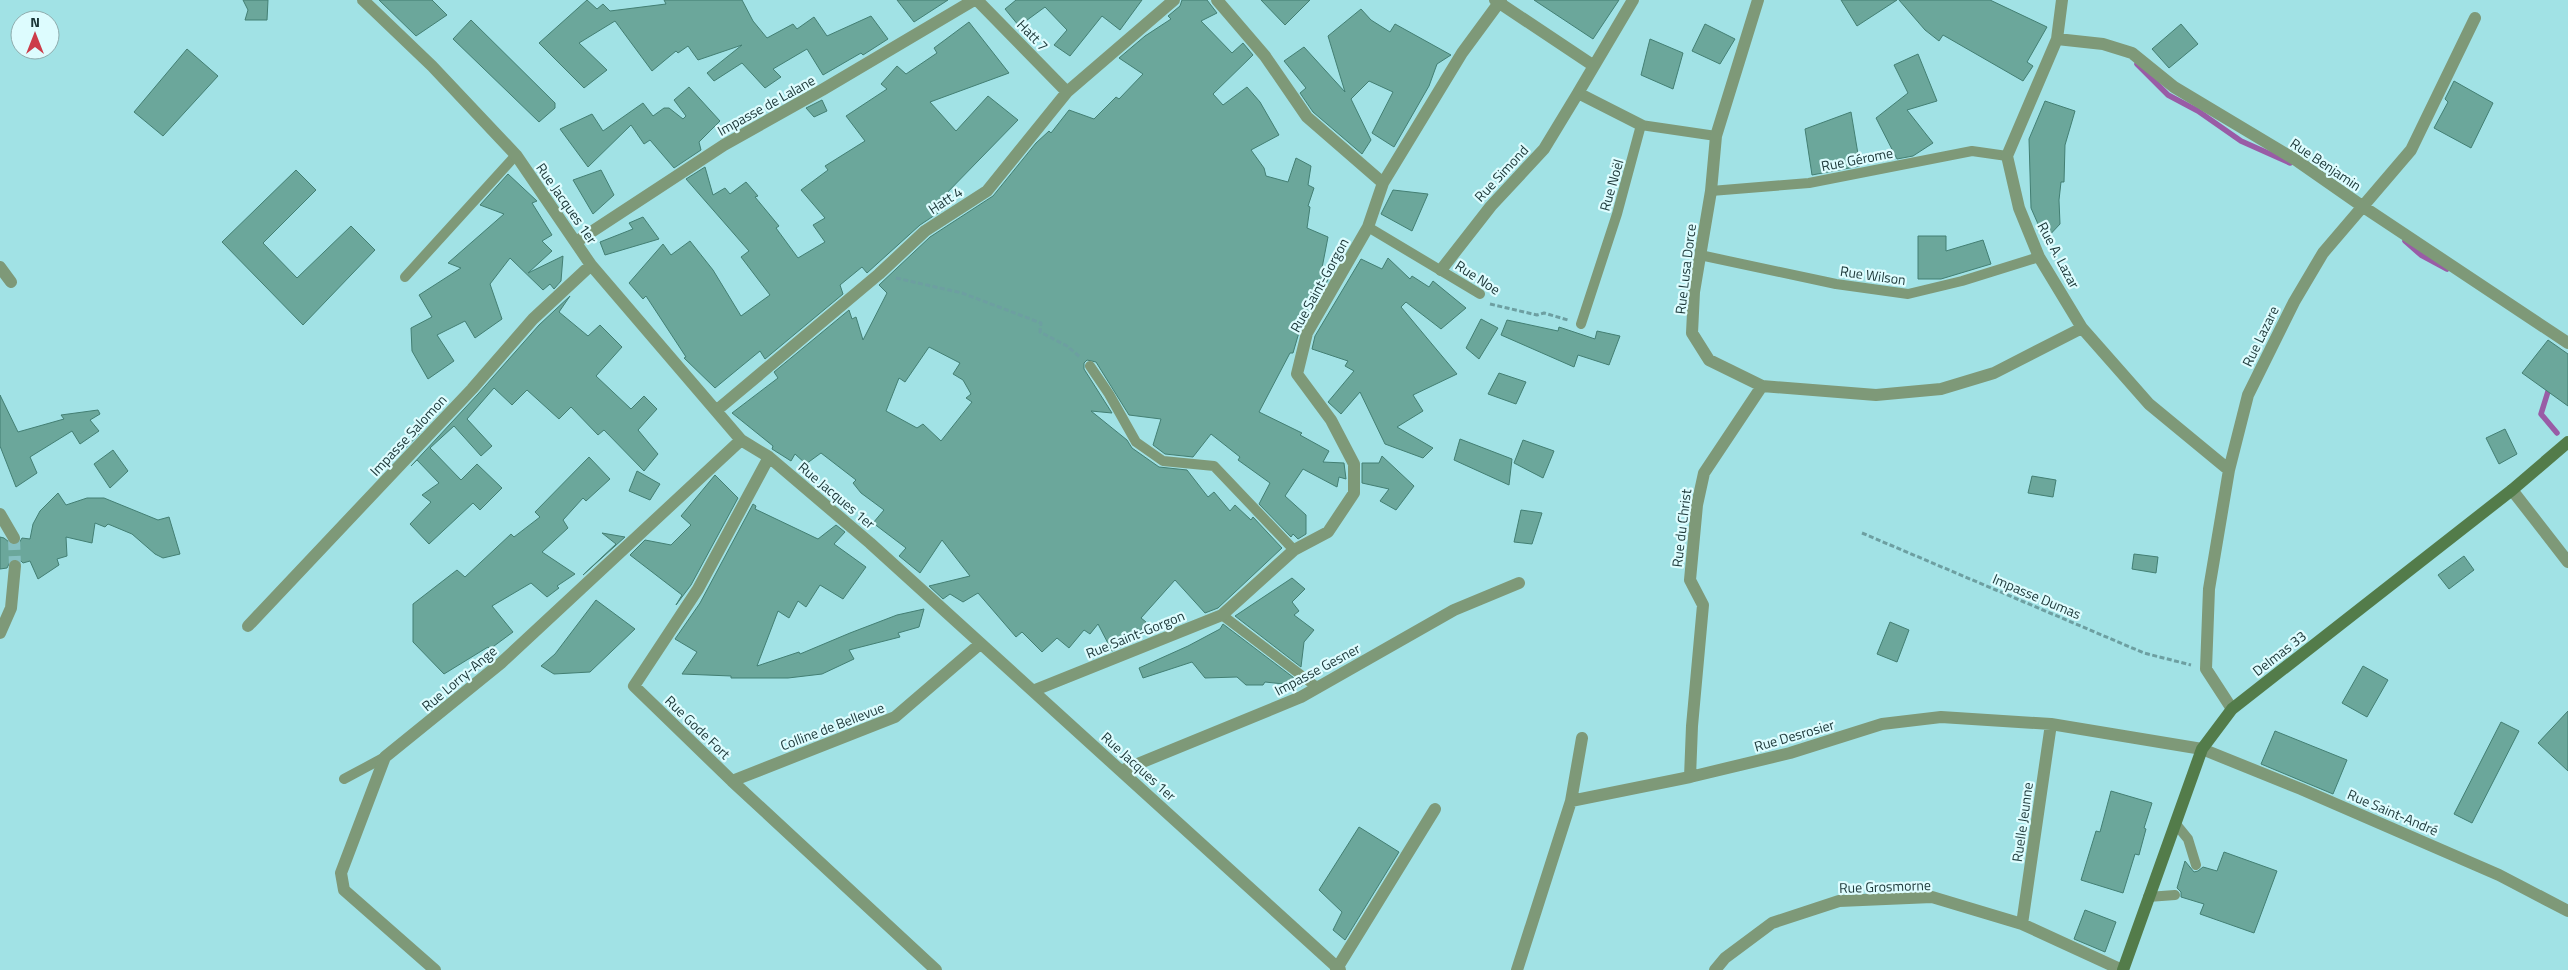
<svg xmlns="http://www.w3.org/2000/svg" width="2568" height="970" font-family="'Titillium Web',sans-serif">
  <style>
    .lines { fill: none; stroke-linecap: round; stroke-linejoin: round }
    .stream { stroke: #995ca6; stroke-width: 5.5 }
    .building { fill: #6ba79b; stroke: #437f73; fill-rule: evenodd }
    .street-tunnel { stroke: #86c0c2; stroke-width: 12; stroke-dasharray: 12 6; stroke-linecap: butt }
    .path { stroke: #6d9fa1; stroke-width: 3; stroke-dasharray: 5 2.5; stroke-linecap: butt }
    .lane { stroke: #7e9978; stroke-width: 10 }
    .street { stroke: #7e9978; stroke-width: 12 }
    .secondary { stroke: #537c4a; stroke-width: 12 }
    .labels { text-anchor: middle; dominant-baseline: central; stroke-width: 4.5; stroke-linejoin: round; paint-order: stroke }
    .street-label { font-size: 14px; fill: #1b3637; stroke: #ddfcfe }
  </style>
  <rect width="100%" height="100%" fill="#a1e2e5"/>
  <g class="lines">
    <path class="stream" d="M2137 64 2168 95 2198 111 2241 141 2290 163
      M2405 241 2421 255 2447 269
      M2550 385 2541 414 2557 433"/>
  </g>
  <path class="building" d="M243 0H268L267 20H245L248 10Z
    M379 0H432L447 15 416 36Z
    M587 0 597 9 603 4 610 11 666 4 664 0H742L753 21 767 38 793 24 797 29 814 17 827 36 871 16 888 39 863 55 861 53 823 75 807 49 773 69 781 77 765 88 742 63 714 81 707 73 742 45 698 60 688 46 678 53 676 51 652 71 615 21 579 43 607 70 584 88 539 43Z
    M897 0H948L914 22Z
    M1016 0H1142L1120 30 1102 16 1070 56 1054 45 1067 30 1045 7 1019 26 1005 9Z
    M1182 0H1207L1217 13 1201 21 1232 53 1243 43 1253 55 1213 94 1223 105 1247 87 1260 102 1279 135 1251 150 1264 168 1266 176 1288 182 1296 158 1311 166 1308 185 1314 188 1308 206 1310 207 1307 228 1328 237 1322 268 1333 271 1300 329 1293 353H1290L1259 412 1302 433 1300 435 1329 451 1323 462 1344 463 1346 479 1339 477 1337 487 1303 469 1285 496 1306 515V534L1298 539 1293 534 1291 537 1259 504 1270 483 1238 460 1240 457 1211 434 1193 457 1165 454 1153 445 1161 419 1129 415 1096 362 1087 360 1084 363V369L1112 413 1091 411 1127 440 1132 448 1159 467 1187 470 1208 497 1214 492 1230 511 1235 505 1251 520 1253 517 1282 548 1218 608 1205 613 1175 580 1141 618 1146 622 1133 642 1112 651 1098 624 1090 634 1084 630 1069 648 1057 638 1042 652 1022 632 1016 637 978 593 963 602 950 594 943 599 929 586 970 576 942 540 920 573 899 556 906 548 873 523 884 510 861 493 853 483 856 480 821 453 806 464 795 454 791 461 772 449 773 446 732 413 778 378 774 372 849 310 852 319 856 317 863 340 887 293 879 285 930 237 993 196 1036 143 1049 131 1051 133 1069 110 1094 119 1116 97 1119 99 1143 74 1119 58 1145 36 1171 19 1168 16 1180 6ZM929 347 960 363 953 374 963 380 971 394 966 398 972 402 941 441 923 424 917 428 886 411 899 378 905 382Z
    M1261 0H1310L1285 25Z
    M1534 0H1619L1593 39Z
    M1841 0H1897L1857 26Z
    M1899 0H1990L2047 27 2027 62 2033 66 2023 81 1943 35 1939 41 1925 30Z
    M1361 9 1371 20 1390 32 1395 24 1451 55 1437 64 1429 86 1394 147 1372 133 1393 92 1369 81 1351 99 1371 140 1362 154 1313 112 1300 93 1306 88 1284 61 1304 47 1345 92 1328 36Z
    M471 20 555 103V108L539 122 453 39Z
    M969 22 1009 73 930 102 956 131 988 96 1018 120 940 200 947 207 920 225 867 273 862 267 840 285 843 294 765 359 760 351 715 388 684 358 686 357 646 296 643 299 629 283 663 244 671 255 690 241 713 270 741 316 770 295 741 257 749 251 686 179 705 167 713 195 725 188 730 194 746 182 758 196 755 197 779 226 776 228 798 258 825 242 813 225 825 218 801 190 828 170 825 166 865 141 846 116 887 89 881 84 897 66 906 74 937 53 934 48Z
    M1705 24 1735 39 1720 64 1692 51Z
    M2181 24 2198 44 2169 68 2152 49Z
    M1650 39 1683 53 1673 89 1641 75Z
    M187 49 218 76 163 136 134 112Z
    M1918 54 1937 101 1907 110 1933 143 1913 156 1897 159 1876 118 1908 93 1894 65Z
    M2454 81 2493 103 2471 148 2434 128 2448 102 2445 99Z
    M689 87 720 121 699 142 701 150 674 168 650 140 644 144 631 125 588 167 560 129 592 114 603 131 643 103 653 116 664 108H669L683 119 686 116 674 100Z
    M822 100 827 111 814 117 806 108Z
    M2045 101 2075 111 2065 145 2064 182H2061L2059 200 2060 224 2045 240 2031 208 2029 139Z
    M1851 112 1860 166 1812 175 1805 129Z
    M296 170 316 190 263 243 297 278 351 226 375 250 303 325 222 242Z
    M601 170 614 195 593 214 573 180Z
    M508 174 537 201 532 203 552 235 542 241 552 251 528 273 563 256 561 281 554 289 550 284 543 290 510 258 490 284 502 319 475 338 465 321 437 335 454 361 428 379 412 351 411 328 432 317 419 295 461 268 448 263 504 214 480 205Z
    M1393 190 1428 194 1412 231 1381 214Z
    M643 217 659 239 605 255 600 242 633 229 629 223Z
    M1918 236H1946V251L1983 240 1991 264 1941 279H1918Z
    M1388 258 1410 279 1412 276 1429 287 1433 281 1466 308 1441 329 1406 302 1401 307 1457 374 1413 395 1423 411 1397 427 1433 448 1423 458 1385 444 1360 392 1341 414 1328 402 1354 371 1345 366 1348 361 1312 349 1315 336 1361 259 1382 269Z
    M570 296 559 312 588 336 600 325 622 347 596 376 631 409 644 396 657 409 638 430 658 454 644 471 604 430 598 435 571 407 559 419 527 390 512 405 494 388 467 419 492 446 481 456 454 426 430 448 461 480 477 464 502 488 480 510 473 503 429 544 410 524 431 502 422 495 439 483 417 460 411 466 478 394 539 325Z
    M1481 319 1498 328 1479 359 1466 348Z
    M1507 320 1558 331 1559 327 1595 339 1597 331 1620 336 1609 365 1578 355 1574 367 1501 335Z
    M2548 340 2568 354V406L2522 373Z
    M1499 373 1526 382 1516 404 1488 394Z
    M0 395 18 432 64 419 61 415 98 410 100 414 90 420 99 431 80 444 72 431 30 457 37 473 16 487 0 446Z
    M2505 429 2517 454 2499 464 2486 438Z
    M422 431 388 466 386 463Z
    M1460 439 1512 459 1509 485 1454 460Z
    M1523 440 1554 451 1543 478 1514 463Z
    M113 450 128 471 110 488 94 464Z
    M1382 456 1414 486 1396 510 1380 501 1389 489 1362 483V463H1379Z
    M589 457 610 479 586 501 583 498 563 520 568 528 542 552 575 574 557 586 559 588 547 597 531 583 492 606 513 632 490 649 488 647 444 674 413 642V604L457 570 465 577 511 534 514 537 540 517 535 512Z
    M637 471 660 484 650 500 629 491Z
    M715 475 738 498 691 585 676 605 682 595 630 555 645 540 671 545 691 525 681 516Z
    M2032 476 2056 480 2053 497 2028 493Z
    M58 493 66 505 87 498H104L158 520 169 517 180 554 163 558 155 554 132 534 108 524 105 527 95 523 92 543 66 537 67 556 57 559 59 565 38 579 30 561 23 563 19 559 12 558 7 568 0 569V537L4 538 14 546 18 545 22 538 30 539 33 524 40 511Z
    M753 504 756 506 755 509 818 539 836 525 845 532 834 544 866 567 843 599 820 585 806 607 798 601 789 618 778 611 757 666 799 652 800 654 850 633 897 615 924 609 919 627 898 633 900 637 849 650 854 659 822 674 788 678H731V676L682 674 697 652 675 639 700 603Z
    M1521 510 1542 513 1532 544 1514 542Z
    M602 533 625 537 583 575 616 544Z
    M2134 554 2158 557 2156 573 2132 569Z
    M2464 556 2474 570 2449 589 2438 575Z
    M1292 578 1305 589 1292 602 1299 611 1294 615 1314 630 1304 642 1301 667 1235 616Z
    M596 600 635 629 590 672 554 674 541 666 555 654Z
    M1890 622 1909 630 1897 662 1877 654Z
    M1223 624 1302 684V686L1265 682 1263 685H1246L1237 677 1205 678 1192 662 1143 678 1139 668 1188 646 1220 629Z
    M2363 666 2388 680 2367 717 2342 703Z
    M2568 711V771L2538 743Z
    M2501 722 2519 731 2472 823 2454 814Z
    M2275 731 2347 760 2333 794 2261 764Z
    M2111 791 2152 803 2144 828 2146 829 2139 855 2135 854 2123 893 2081 880 2096 831 2100 832Z
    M1359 827 1399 852 1345 940 1333 930 1342 912 1319 890Z
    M2224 852 2277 871 2254 933 2200 914 2204 904 2181 897V892L2177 888 2185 861 2194 872 2198 871 2203 867 2217 871Z
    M2085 910 2116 922 2105 952 2074 939Z"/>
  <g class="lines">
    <path class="street-tunnel" d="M14 538 15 566"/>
    <path class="path" d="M896 278 962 293 1041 323 1040 332 1067 346 1080 357
      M1490 304 1537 315 1544 313 1568 320
      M1862 533 2144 653 2191 665"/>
    <path class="lane" d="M1711 191 1809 183 1972 151 2007 156
      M1368 227 1480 294
      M1700 255 1836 284 1908 294 1962 281 2039 257
      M405 277 516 155
      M1581 324 1617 214 1641 125 1716 136
      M1090 366 1109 394 1136 442 1163 461 1214 466 1294 550
      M1222 615 1318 688
      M344 779 385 757
      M2175 823 2188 839 2196 865
      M2148 897 2175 895"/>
    <path class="street" d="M363 0 432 66 516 155 591 265 741 440 769 457 870 543 1340 970
      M977 0 1067 92
      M1217 0 1265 56 1307 117 1383 183
      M1495 0 1594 66
      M1633 0 1578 93 1641 125
      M1758 0 1716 136 1711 191 1694 292 1692 333 1709 360 1762 386 1876 395 1941 389 1994 373 2082 328
      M2062 0 2057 39 2007 156 2019 208 2039 257 2082 328 2149 404 2229 470
      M2057 39 2103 44 2132 53 2174 87 2296 160 2362 206 2568 343
      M576 242 724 145 822 90 974 0
      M0 267 11 282
      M1441 270 1491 206 1544 149 1578 93
      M717 410 879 274 925 231 987 191 1067 92 1174 0
      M769 457 698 589 634 686 732 781 936 970
      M2512 490 2568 562
      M0 514 14 538
      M248 626 472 389 533 319 591 265
      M0 633 11 608 15 566
      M1035 690 1222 615 1294 550 1328 532 1354 493V464L1331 420 1297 374 1307 333 1368 227 1383 183 1462 53 1501 0
      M2232 709 2206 669 2209 589 2229 470 2248 395 2294 302 2323 253 2411 150 2475 18
      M1123 770 1301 697 1454 610 1519 583
      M1690 777 1692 726 1703 605 1690 580 1697 505 1704 473 1762 386
      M732 781 895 717 980 644
      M1571 801 1582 738
      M2022 924 2051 724
      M435 970 344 890 341 873 385 757 501 663 741 440
      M1336 970 1435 809
      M1517 970 1571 801 1690 777 1790 753 1882 724 1941 717 2051 724 2202 749 2301 789 2499 875 2568 911
      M1715 970 1725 958 1772 923 1839 901 1932 897 2022 924 2122 970"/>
    <path class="secondary" d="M2123 970 2202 749 2232 709 2512 490 2568 442"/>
  </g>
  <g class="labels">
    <g class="street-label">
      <text transform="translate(1033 35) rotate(46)">Hatt 7</text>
      <text transform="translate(766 105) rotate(-29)">Impasse de Lalane</text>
      <text transform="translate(1857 159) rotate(-11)">Rue Gérome</text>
      <text transform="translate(2326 164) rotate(34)">Rue Benjamin</text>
      <text transform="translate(1501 173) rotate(-47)">Rue Simond</text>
      <text transform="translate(1611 185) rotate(-74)">Rue Noël</text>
      <text transform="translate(945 200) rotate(-33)">Hatt 4</text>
      <text transform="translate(567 203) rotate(55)">Rue Jacques 1er</text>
      <text transform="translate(2059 255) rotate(62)">Rue A. Lazar</text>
      <text transform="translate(1685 269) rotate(-83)">Rue Lusa Dorce</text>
      <text transform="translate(1873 275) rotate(8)">Rue Wilson</text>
      <text transform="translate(1478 277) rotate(33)">Rue Noe</text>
      <text transform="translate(1319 285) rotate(-61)">Rue Saint-Gorgon</text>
      <text transform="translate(2260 336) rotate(-64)">Rue Lazare</text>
      <text transform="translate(408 435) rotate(-47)">Impasse Salomon</text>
      <text transform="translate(837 495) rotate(40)">Rue Jacques 1er</text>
      <text transform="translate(1681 528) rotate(-83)">Rue du Christ</text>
      <text transform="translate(2037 596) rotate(23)">Impasse Dumas</text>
      <text transform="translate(1135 634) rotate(-22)">Rue Saint-Gorgon</text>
      <text transform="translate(2279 653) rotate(-38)">Delmas 33</text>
      <text transform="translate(1317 669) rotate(-28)">Impasse Gesner</text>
      <text transform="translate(459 678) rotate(-40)">Rue Lorry-Ange</text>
      <text transform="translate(832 726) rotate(-21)">Colline de Bellevue</text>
      <text transform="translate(698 727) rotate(44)">Rue Gode Fort</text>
      <text transform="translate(1794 735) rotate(-16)">Rue Desrosier</text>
      <text transform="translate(1139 766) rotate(42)">Rue Jacques 1er</text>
      <text transform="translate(2393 812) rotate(23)">Rue Saint-André</text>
      <text transform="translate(2022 822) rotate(-82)">Ruelle Jeunne</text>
      <text transform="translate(1885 886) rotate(-2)">Rue Grosmorne</text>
    </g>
  </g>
  <g transform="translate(35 35)"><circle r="24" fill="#ddfcfe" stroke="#8fadae"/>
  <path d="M0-4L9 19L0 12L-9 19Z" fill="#cc3c49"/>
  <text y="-8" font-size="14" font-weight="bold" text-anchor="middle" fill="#1b3637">N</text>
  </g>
</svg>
